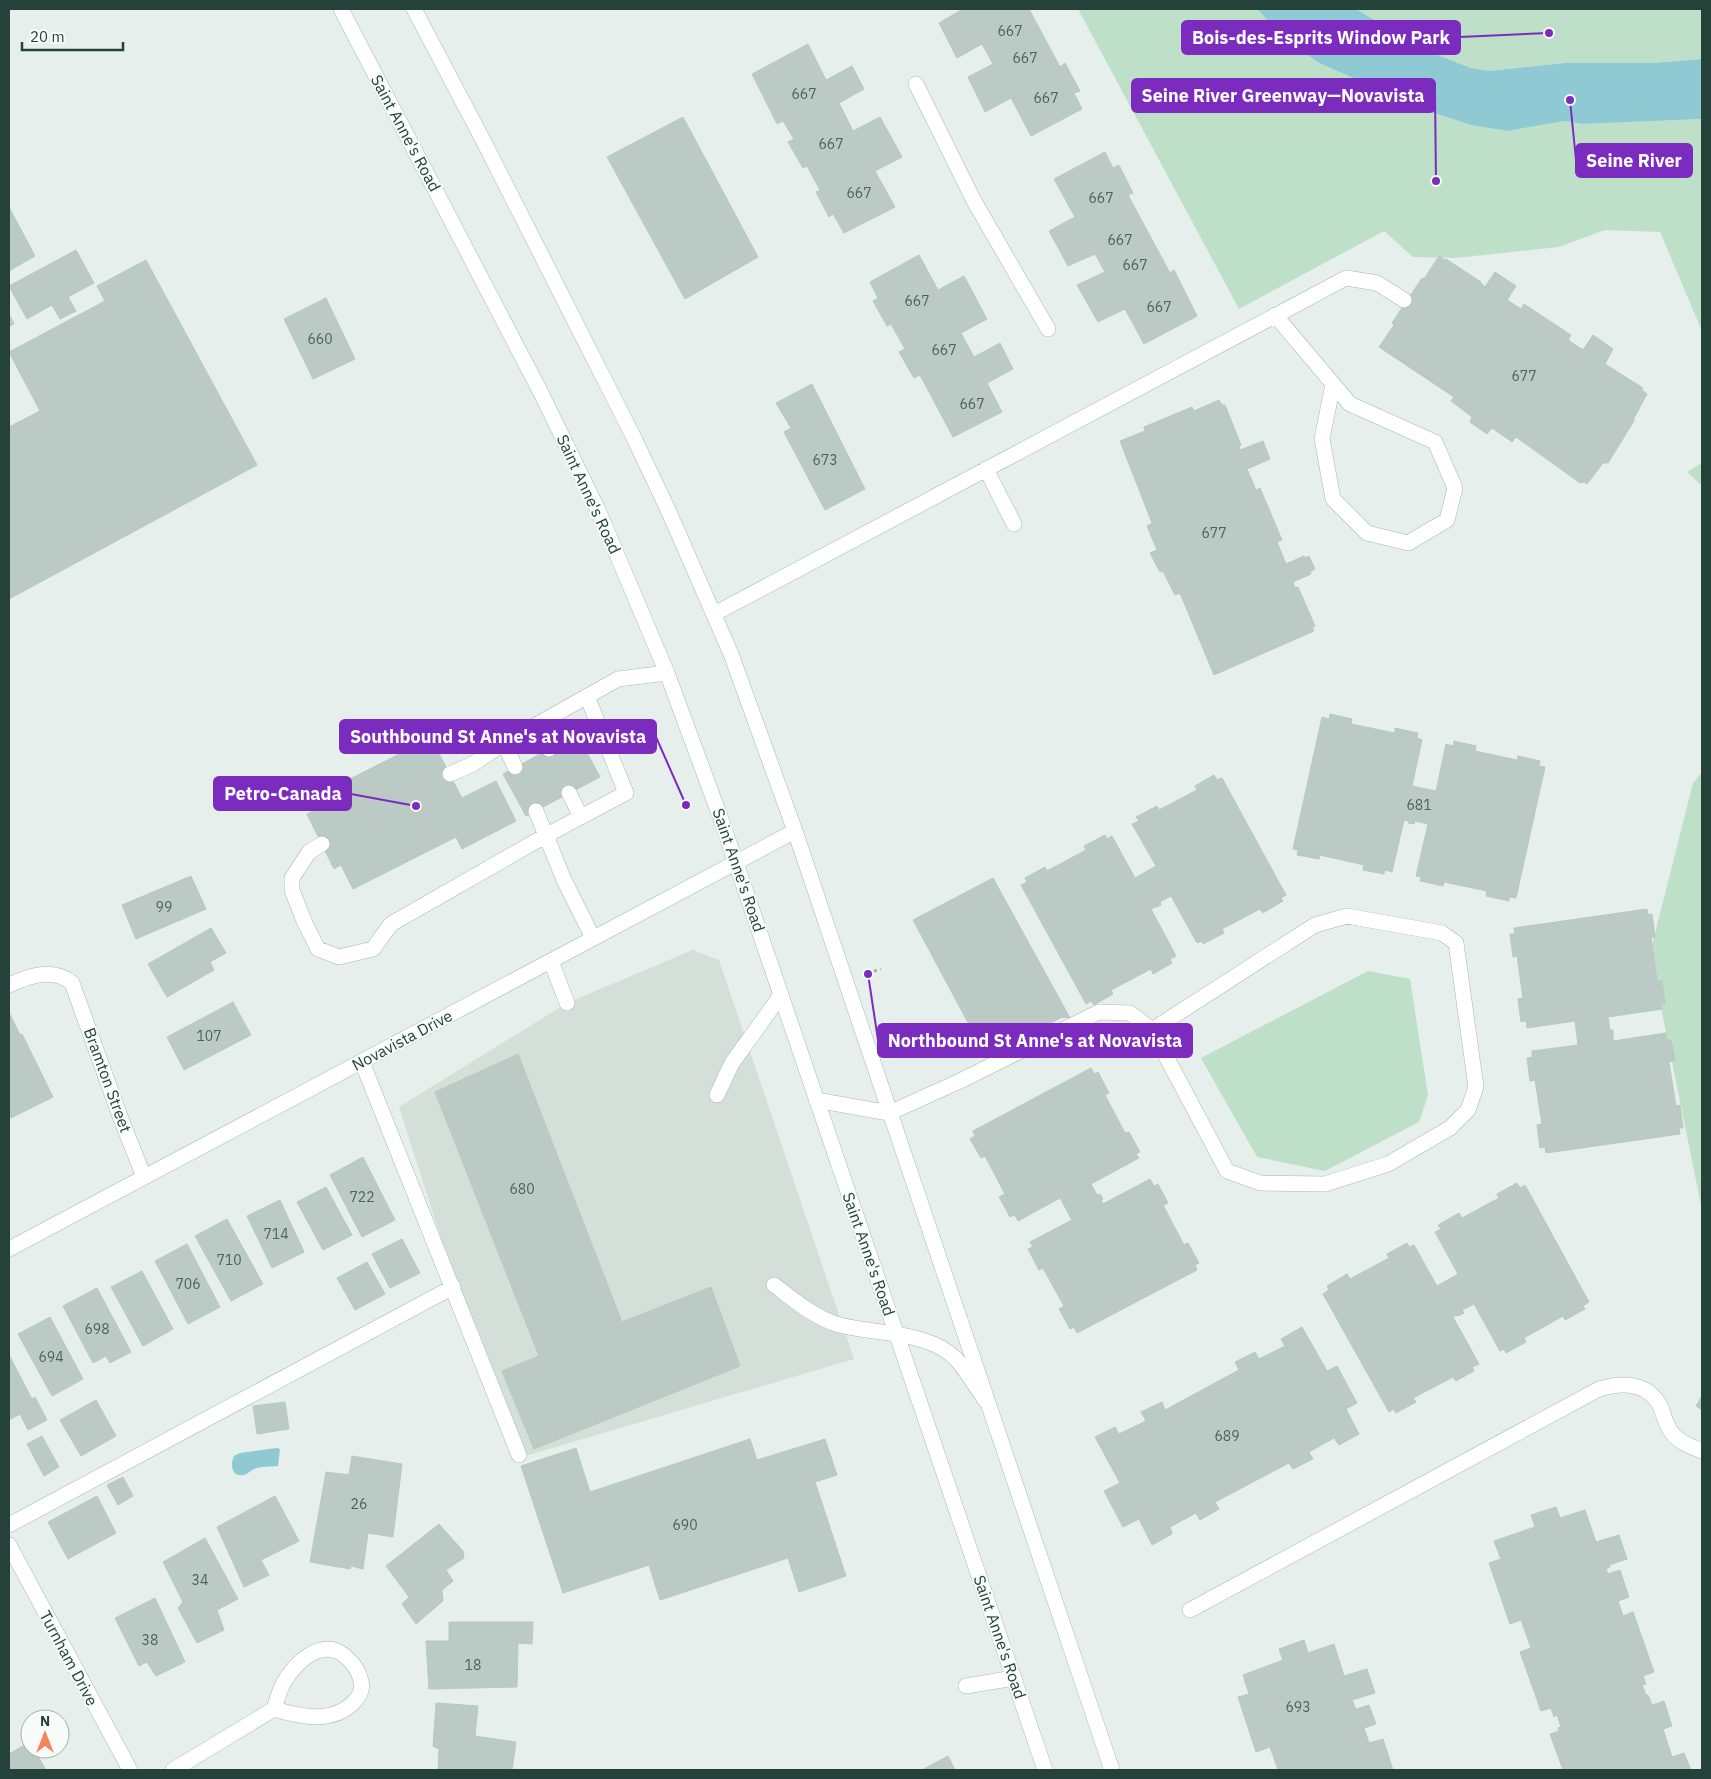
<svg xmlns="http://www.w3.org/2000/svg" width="1711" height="1779" font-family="'IBM Plex Sans',sans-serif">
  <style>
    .built { fill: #d4dfda }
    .green { fill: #bfe0c8 }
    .water { fill: #8ec9d4 }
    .building { fill: #bbcac4; stroke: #b8c9c2 }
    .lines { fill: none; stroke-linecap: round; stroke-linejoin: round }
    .lane-casing { stroke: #a8b8b2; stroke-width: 16 }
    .street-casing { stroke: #a8b8b2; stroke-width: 16 }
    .secondary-casing { stroke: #a4bbb3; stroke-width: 16 }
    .path { stroke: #86b3a5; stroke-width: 3; stroke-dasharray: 2.5 4; stroke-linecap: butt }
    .lane { stroke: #fff; stroke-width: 15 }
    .street { stroke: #fff; stroke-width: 15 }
    .secondary { stroke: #fff; stroke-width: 15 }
    .labels { text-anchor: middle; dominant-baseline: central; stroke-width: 4; stroke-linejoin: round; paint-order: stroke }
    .number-label { font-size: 14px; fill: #4a645c }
    .street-label { font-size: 16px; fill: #24423a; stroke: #f7fbf9 }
    .leader { fill: none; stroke: #7b2cbf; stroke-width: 2 }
    .callout-dot { fill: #7b2cbf; stroke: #f7fbf9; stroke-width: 2 }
    .callout { fill: #7b2cbf; stroke: #7b2cbf; stroke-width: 2 }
    .callout-label { font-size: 18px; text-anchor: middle; font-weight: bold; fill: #fff }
  </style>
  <rect width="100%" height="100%" fill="#e6efeb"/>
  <path class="built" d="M693 950 719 960 854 1359 512 1460 399 1107 567 1003Z"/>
  <path class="green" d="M1078 9H1257L1287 41 1319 63 1431 112 1471 125 1507 131 1565 121 1583 124 1702 119V331L1660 232 1605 230 1559 247 1455 258 1413 257 1384 231 1239 309Z
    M1356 9H1702V59L1652 63H1565L1489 71 1471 68 1425 50Z
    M1702 463V486L1687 472Z
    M1702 772V1210L1650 953 1693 783Z
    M1368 971 1410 979 1428 1095 1419 1122 1325 1171 1257 1157 1201 1058Z"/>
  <path class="water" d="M1257 9H1356L1425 50 1471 68 1489 71 1565 63H1652L1702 59V119L1583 124 1565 121 1507 131 1471 125 1431 112 1319 63 1287 41Z
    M277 1448 280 1449 278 1466C271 1467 261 1466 254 1469 251 1470 248 1474 244 1475 231 1477 230 1464 234 1456L240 1453Z"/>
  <path class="building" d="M963 9H1029L1060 67 1065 63 1080 91 1074 93 1082 109 1031 136 1011 98 985 112 968 77 993 64 982 44 957 58 939 23Z
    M808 44 826 80 852 66 864 89 839 103 853 131 880 117 902 157 875 171 895 207 844 233 833 214 829 217 816 192 820 190 807 166 803 168 788 142 794 139 783 121 777 124 752 74Z
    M683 117 758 257 685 299 607 157Z
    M1105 152 1113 168 1119 165 1133 193 1128 195 1170 273 1174 270 1197 316 1144 344 1125 309 1098 322 1077 285 1105 272 1095 254 1068 266 1049 231 1075 217 1054 179Z
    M9 207 35 256 9 271Z
    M76 250 94 283 68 297 76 311 60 319 52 305 27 319 9 286Z
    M919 255 938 290 964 276 987 319 961 333 974 357 1000 343 1013 369 987 383 1002 412 953 437 920 375 914 378 899 352 905 349 891 324 887 326 873 301 878 298 870 282Z
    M1439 256 1445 260 1446 259 1481 282V283L1485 287 1495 272 1516 286 1507 300 1521 309 1524 304 1571 335 1568 340 1583 350 1593 335 1613 349 1605 364 1643 388 1642 390 1647 394 1634 418V421L1608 463H1603L1587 484 1584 482 1580 483 1516 437 1512 442 1492 428 1487 434 1470 422 1472 417 1451 401 1454 397 1379 347 1394 325 1392 323 1422 278 1424 279Z
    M146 260 257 465 9 599V427L40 411 9 352 105 301 97 286Z
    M326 298 355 359 313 379 284 319Z
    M9 314 14 324 9 326Z
    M812 384 865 489 825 510 784 432 791 428 776 403Z
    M1219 400 1222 405H1225L1241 445 1239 446 1240 450 1263 441 1270 459 1247 469 1256 490 1260 488 1282 540 1277 542 1286 564 1304 556 1305 558 1309 556 1315 569 1310 572 1311 574 1293 582 1295 588 1298 587 1315 626 1312 628 1314 631 1214 675 1180 593 1175 595 1163 571 1160 572 1150 553 1157 550 1147 526 1152 523 1120 441 1145 431 1144 427 1192 407 1194 411Z
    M1330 714 1352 719 1351 724 1395 733V728L1418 733 1417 738 1422 740 1412 786 1436 791 1446 744 1453 746 1454 741 1476 746 1475 751 1517 760 1518 756 1540 761 1539 766 1545 767 1516 898 1509 897V901L1486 896 1487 891 1444 882 1443 886 1420 881 1421 877 1416 876 1428 824 1415 821 1414 824 1408 823 1409 821 1404 820 1392 872 1385 870 1384 874 1363 870 1364 865 1320 855 1319 859 1297 855 1298 850 1293 849 1322 717 1329 719Z
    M577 734 600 777 526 816 503 774Z
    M431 738 462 798 496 781 516 821 462 849 456 837 353 889 341 865 334 869 307 814 352 792 346 781Z
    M1214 775 1217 780 1222 778 1286 895 1281 898 1283 901 1263 913 1260 909 1222 929 1224 933 1203 944 1202 941 1197 943 1171 896 1160 902 1161 905 1151 909 1176 956 1170 959 1172 963 1153 974 1151 969 1111 990 1113 994 1094 1005 1091 1001 1086 1004 1021 885 1027 882 1025 878 1045 867 1047 871 1086 850 1084 846 1105 835 1107 839 1112 836 1135 878 1156 866 1132 824 1139 821 1136 817 1157 806 1159 810 1197 790 1195 786Z
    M191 876 206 909 136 939 122 905Z
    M993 878 1070 1018 1062 1017 987 1058 913 920Z
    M1647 909 1648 915 1652 914 1655 937 1651 938 1657 981H1662L1665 1004H1661L1662 1009 1608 1017 1610 1030H1613V1041L1666 1033 1667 1040H1671L1675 1060 1669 1062 1676 1106 1680 1105 1683 1128H1679L1680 1134 1546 1153 1545 1147 1540 1148 1537 1125 1542 1124 1535 1080 1530 1081 1527 1058 1532 1057V1051L1578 1045 1575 1021 1527 1028 1526 1021 1521 1022 1518 999 1523 998 1517 956 1513 957 1510 934H1515L1514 928Z
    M211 928 226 953 210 962 214 970 167 997 148 964Z
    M233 1002 251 1035 184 1070 167 1037Z
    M9 1012 20 1035 22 1034 53 1097 11 1118 9 1114Z
    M518 1054 622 1322 711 1287 740 1366 534 1449 502 1371 539 1356 435 1092Z
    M1091 1068 1094 1074 1098 1072 1109 1093 1105 1095 1125 1133 1129 1132 1140 1152 1136 1154 1139 1158 1091 1184 1097 1195 1100 1194 1103 1199 1101 1200 1103 1204 1150 1179 1154 1186 1158 1184 1168 1203 1163 1205 1184 1245 1188 1243 1199 1263 1195 1265 1197 1270 1077 1333 1074 1327 1070 1329 1059 1309 1064 1306 1043 1268 1039 1270 1028 1249 1033 1247 1030 1242 1072 1220 1060 1198 1018 1221 1015 1215 1010 1217 999 1197 1005 1194 985 1156 981 1158 970 1139 975 1136 973 1131Z
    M363 1157 395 1220 362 1237 330 1175Z
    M1517 1183 1520 1188 1525 1185 1589 1302 1583 1306 1585 1309 1565 1320 1563 1316 1524 1338 1526 1342 1506 1353 1504 1349 1500 1351 1474 1304 1462 1310 1464 1313 1458 1316 1457 1315 1453 1317 1479 1364 1472 1367 1474 1371 1456 1381 1453 1377 1413 1398 1416 1402 1396 1413 1394 1409 1389 1412 1323 1294 1329 1290 1327 1286 1347 1274 1350 1279 1389 1258 1387 1254 1407 1243 1409 1247 1414 1245 1437 1286 1458 1274 1435 1232 1441 1229 1438 1225 1459 1213 1462 1218 1499 1198 1497 1194Z
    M326 1187 352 1235 323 1250 297 1202Z
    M280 1200 304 1252 272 1268 247 1216Z
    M227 1219 263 1284 231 1301 195 1236Z
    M402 1239 420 1273 390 1288 372 1254Z
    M187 1244 220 1307 188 1324 155 1261Z
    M367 1262 385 1294 355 1310 337 1278Z
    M142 1271 173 1329 143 1346 111 1287Z
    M97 1288 131 1352 110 1363 106 1356 93 1363 63 1306Z
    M50 1317 83 1379 52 1396 18 1334Z
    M1302 1327 1327 1371 1337 1366 1357 1403 1346 1409 1359 1434 1339 1445 1334 1438 1309 1452 1313 1459 1293 1469 1289 1463 1215 1502 1219 1509 1200 1520 1196 1513 1170 1527 1172 1534 1152 1545 1139 1519 1123 1527 1104 1491 1120 1483 1095 1437 1115 1427 1119 1434 1146 1421 1141 1412 1162 1402 1165 1410 1239 1370 1235 1362 1255 1352 1259 1359 1285 1346 1281 1339Z
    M9 1355 32 1399 35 1397 47 1420 28 1430 20 1414 9 1420Z
    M1702 1396V1410L1696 1406Z
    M96 1400 116 1436 81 1456 60 1420Z
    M285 1402 289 1429 257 1434 253 1406Z
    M42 1436 59 1467 44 1476 27 1444Z
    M750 1439 757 1460 825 1439 837 1475 815 1482 846 1576 799 1592 788 1558 660 1600 649 1565 563 1593 521 1466 576 1448 590 1492Z
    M352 1456 402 1464 393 1537 368 1533 363 1569 351 1566 350 1569 310 1562 326 1472 349 1475Z
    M123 1477 133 1496 118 1505 107 1485Z
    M97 1496 116 1533 68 1559 48 1522Z
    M275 1496 299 1541 261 1560 269 1575 244 1587 217 1527Z
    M1556 1507 1560 1518 1585 1510 1596 1542 1619 1535 1627 1559 1609 1565 1610 1567 1606 1569 1608 1574 1620 1570 1629 1597 1618 1601 1623 1616 1633 1612 1654 1672 1643 1676 1646 1684 1642 1685 1646 1695H1648L1652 1705 1664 1701 1672 1726 1663 1729 1672 1757 1684 1753 1691 1770H1563L1550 1734 1559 1731 1558 1728 1561 1727 1557 1715 1554 1717 1551 1708 1541 1711 1520 1652 1531 1648 1521 1620 1510 1624 1489 1563 1501 1559 1494 1541 1535 1527 1531 1515Z
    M439 1524 463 1551 464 1558 446 1570 453 1581 442 1590 443 1601 416 1624 402 1604 409 1597 386 1566Z
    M205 1538 238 1599 217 1610 224 1630 197 1643 178 1608 183 1602 163 1562Z
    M155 1598 185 1662 156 1676 147 1662 139 1666 115 1618Z
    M449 1622H533L532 1644 518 1643 517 1687 429 1689 426 1641H449Z
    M1304 1640 1308 1653 1334 1644 1344 1676 1367 1669 1375 1693 1352 1700 1356 1709 1369 1705 1376 1724 1364 1728 1369 1743 1383 1739 1393 1770H1278L1270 1747 1256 1752 1238 1697 1249 1694 1243 1675 1283 1660 1279 1649Z
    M436 1703 478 1706 475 1736 516 1742 512 1770H438L439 1749 433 1746Z
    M30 1742V1749H34L46 1770H9V1754Z
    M948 1756 955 1770H922Z"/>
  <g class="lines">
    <g class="lane-casing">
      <path id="lane" d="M1275 315 1350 404 1435 442 1455 488 1447 520 1408 543 1367 533 1333 499 1322 439 1333 384
        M986 469 1014 524
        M714 614 1346 278 1377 283 1404 300
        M537 725 549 749
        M515 767 504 743 618 679 667 673
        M450 774 473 764 504 743
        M569 793 581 817
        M536 811 564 880 593 938
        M322 844 309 852 292 878V890L304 921 318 949 339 957 373 949 391 924 545 836 626 793 587 696
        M551 961 567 1003
        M9 985C29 976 53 967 72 983
        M362 1062 519 1455
        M717 1095 732 1063 781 995
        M889 1113 960 1081 1099 1012 1130 1013 1152 1030 1227 1171 1260 1183 1325 1184 1388 1164 1450 1128 1468 1110 1476 1087 1456 943 1442 933 1347 916 1315 925 1152 1030
        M774 1285C793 1299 812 1316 836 1324 873 1335 928 1330 956 1359 967 1371 976 1387 985 1400
        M9 1525 453 1287
        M1190 1610 1599 1389C1623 1382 1649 1382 1661 1408 1664 1416 1666 1425 1672 1433 1678 1442 1692 1447 1702 1451
        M966 1686 1014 1678"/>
    </g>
    <g class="street-casing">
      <path id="street" d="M916 84 974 201 1048 329
        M72 983 121 1119 144 1177
        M9 1545 130 1770
        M173 1770 274 1709C277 1701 279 1691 283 1684 294 1664 321 1636 345 1656 352 1662 359 1671 361 1681 363 1689 360 1696 354 1702 332 1724 301 1717 274 1709"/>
    </g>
    <g class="secondary-casing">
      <path id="secondary" d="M341 9 541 393 599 512 667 673 721 819 1045 1770
        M414 9 485 144 633 436 669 512 731 654 795 831 1112 1770
        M816 1100 889 1113
        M9 1249 795 831"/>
    </g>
    <path class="path" d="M868 973 881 969"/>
    <use href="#lane" class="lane"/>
    <use href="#street" class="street"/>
    <use href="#secondary" class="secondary"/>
  </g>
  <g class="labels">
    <g class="number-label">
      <text x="1010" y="31">667</text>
      <text x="1025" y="58">667</text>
      <text x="804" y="94">667</text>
      <text x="1046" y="98">667</text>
      <text x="831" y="144">667</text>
      <text x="859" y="193">667</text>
      <text x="1101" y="198">667</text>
      <text x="1120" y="240">667</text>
      <text x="1135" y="265">667</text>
      <text x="917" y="301">667</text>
      <text x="1159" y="307">667</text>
      <text x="320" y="339">660</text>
      <text x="944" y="350">667</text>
      <text x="1524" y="376">677</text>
      <text x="972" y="404">667</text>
      <text x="825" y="460">673</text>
      <text x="1214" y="533">677</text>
      <text x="1419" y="805">681</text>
      <text x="164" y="907">99</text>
      <text x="209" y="1036">107</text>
      <text x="522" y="1189">680</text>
      <text x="362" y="1197">722</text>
      <text x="276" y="1234">714</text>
      <text x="229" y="1260">710</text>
      <text x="188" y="1284">706</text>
      <text x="97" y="1329">698</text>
      <text x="51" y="1357">694</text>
      <text x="1227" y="1436">689</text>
      <text x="359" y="1504">26</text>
      <text x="685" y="1525">690</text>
      <text x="200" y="1580">34</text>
      <text x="150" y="1640">38</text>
      <text x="473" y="1665">18</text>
      <text x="1298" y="1707">693</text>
    </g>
    <g class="street-label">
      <text transform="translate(406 133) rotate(62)">Saint Anne's Road</text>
      <text transform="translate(589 494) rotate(65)">Saint Anne's Road</text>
      <text transform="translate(739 870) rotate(71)">Saint Anne's Road</text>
      <text transform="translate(402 1040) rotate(-28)">Novavista Drive</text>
      <text transform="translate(108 1080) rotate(70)">Bramton Street</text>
      <text transform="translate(869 1254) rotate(71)">Saint Anne's Road</text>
      <text transform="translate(1000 1637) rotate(71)">Saint Anne's Road</text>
      <text transform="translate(69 1658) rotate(62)">Turnham Drive</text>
    </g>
  </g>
  <path class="leader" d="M1549 33L1460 37M1436 181L1435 95M1570 100L1576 160M686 805L656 737M416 806L351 794M868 974L878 1040"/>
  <g class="callout-dot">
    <circle cx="1549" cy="33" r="5"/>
    <circle cx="1436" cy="181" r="5"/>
    <circle cx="1570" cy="100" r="5"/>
    <circle cx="686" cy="805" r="5"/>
    <circle cx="416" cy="806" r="5"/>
    <circle cx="868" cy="974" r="5"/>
  </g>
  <g class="callout">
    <rect x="1182" y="21" width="278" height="33" rx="5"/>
    <rect x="1132" y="79" width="303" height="33" rx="5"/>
    <rect x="1576" y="144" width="116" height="33" rx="5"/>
    <rect x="340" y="720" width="316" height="33" rx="5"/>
    <rect x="214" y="777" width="137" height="33" rx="5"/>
    <rect x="878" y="1024" width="314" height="33" rx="5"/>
  </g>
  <g class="callout-label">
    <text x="1321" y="44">Bois-des-Esprits Window Park</text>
    <text x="1283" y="102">Seine River Greenway—Novavista</text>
    <text x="1634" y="167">Seine River</text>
    <text x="498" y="743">Southbound St Anne's at Novavista</text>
    <text x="283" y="800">Petro-Canada</text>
    <text x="1035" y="1047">Northbound St Anne's at Novavista</text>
  </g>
  <rect width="1711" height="1779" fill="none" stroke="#24423a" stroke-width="20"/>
  <g transform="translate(45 1734)"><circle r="24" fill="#f7fbf9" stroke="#a3b1ad"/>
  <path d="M0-4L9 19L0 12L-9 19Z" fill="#f4845f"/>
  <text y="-8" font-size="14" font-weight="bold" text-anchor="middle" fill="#24423a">N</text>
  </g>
  <path d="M22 42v8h101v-8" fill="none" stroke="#24423a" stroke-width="2.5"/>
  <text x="30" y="42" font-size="15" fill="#24423a" stroke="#f7fbf9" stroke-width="4" paint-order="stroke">20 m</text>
</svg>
